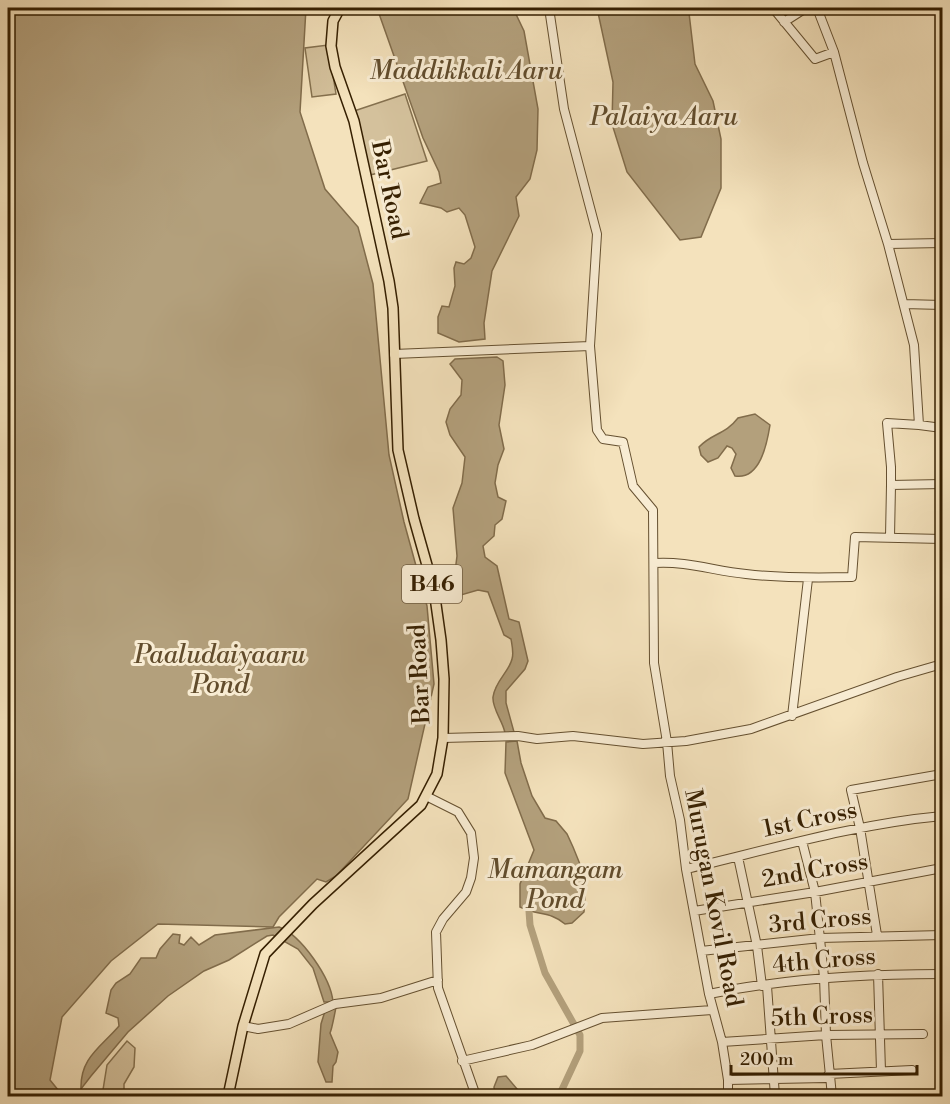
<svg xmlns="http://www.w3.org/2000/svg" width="950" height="1104" font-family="'Libre Bodoni',serif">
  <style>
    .green { fill: #d4c19c; stroke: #84704e; stroke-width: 1.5 }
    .water { fill: #b3a07c; stroke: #816c4b; stroke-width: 1.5 }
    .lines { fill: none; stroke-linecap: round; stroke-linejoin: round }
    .canal { stroke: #b3a07c; stroke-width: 7 }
    .minor-casing { stroke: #655030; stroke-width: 10 }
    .major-casing { stroke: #351f01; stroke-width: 12 }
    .minor { stroke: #f8ecd3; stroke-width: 8 }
    .major { stroke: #f4e2bc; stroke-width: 9 }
    .labels { text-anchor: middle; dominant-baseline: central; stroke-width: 6; stroke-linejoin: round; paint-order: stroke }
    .shield { fill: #f8ecd3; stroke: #705c40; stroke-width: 1.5 }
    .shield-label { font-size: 22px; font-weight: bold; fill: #351f01 }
    .street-label { font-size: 24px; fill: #351f01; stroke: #f8ecd3 }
    .water-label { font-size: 26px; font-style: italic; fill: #614c2c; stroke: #f8ecd3 }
  </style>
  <rect width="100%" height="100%" fill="#f4e2bc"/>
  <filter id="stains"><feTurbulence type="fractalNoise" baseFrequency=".00333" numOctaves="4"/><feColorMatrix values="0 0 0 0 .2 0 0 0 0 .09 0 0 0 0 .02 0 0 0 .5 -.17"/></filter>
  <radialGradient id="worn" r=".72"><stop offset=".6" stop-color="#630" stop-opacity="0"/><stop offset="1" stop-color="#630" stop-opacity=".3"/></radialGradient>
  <path class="green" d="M328 45 336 94 312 97 305 48Z
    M405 94 427 161 370 175 354 111Z
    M127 1041 135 1048 134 1067 124 1084V1096H102L107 1065Z"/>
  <path class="water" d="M8 8H306L300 112 325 189 358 227 373 284 389 455 404 522 427 606 434 684 408 799 336 876 326 882 317 879 279 917 273 927 158 924 111 961 62 1017 50 1080 63 1096H8Z
    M377 8H513L524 31 538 109 537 150 530 179 516 197 519 216 492 271 484 323 485 339 459 342 438 333V317L442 306 449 307 455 286 454 268 456 262 464 264 471 258 475 247 465 215 459 208 447 212 441 208 420 203 428 187 441 183 439 172 423 138Z
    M597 8H686L689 13 695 64 713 101 721 139V188L701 237 680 240 627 172 612 124 613 82Z
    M497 357 503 361 505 385 499 425 504 449 498 465 495 483 498 497 506 501 502 519 495 525 494 536 483 546 485 557 497 566 509 619 519 622 528 661 525 669 506 691V703L514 732 505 733C503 721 492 709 493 697 495 681 509 672 512 659 514 653 512 645 511 639L504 635 488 592 478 590 461 595 457 590 454 580 457 556 453 508 462 483 465 457 450 435 446 422 450 409 461 395 462 380 450 364 455 359Z
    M755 414 770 425C767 444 760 480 735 476L731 468 736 454 732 448 727 446 718 458 708 462 701 455 699 447C712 433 725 435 738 418Z
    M517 741 521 763 532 796 545 818 556 821 567 834 573 847 586 879 584 912 572 923 565 924C550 911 538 916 520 907V884L534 850 505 773 506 742Z
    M279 927C301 935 331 978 333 1002H324L313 968 298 949 273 935 267 936 229 960 204 971 168 996 128 1032 91 1076 81 1089C80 1058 100 1048 119 1026L118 1018 106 1013 111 990 116 983 130 974 141 958H156L160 949 173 934 180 935 179 943 184 945 191 937 199 945 215 935Z
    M336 1007C335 1012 332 1029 330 1033L338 1052 336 1062 333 1066 332 1082H326L318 1062 321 1024 325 1011Z
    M506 1076 523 1096H495L494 1087 498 1077Z"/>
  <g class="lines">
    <path class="canal" d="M529 911 530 925 545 973 580 1035V1051L559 1096"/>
    <g class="minor-casing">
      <path id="minor" d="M549 8 564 109 597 234 590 346 597 430 603 439 623 442 633 486 653 510 654 663 667 742 670 776 680 820 686 869 709 994 722 1042 728 1080V1096
        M773 8 815 59 834 52
        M817 8 834 52 863 163 888 244 914 345 919 425 942 428
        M784 22 806 8
        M888 244 942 243
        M904 304 942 305
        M394 354 590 346
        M891 485V467L887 423 919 425
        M890 537 891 485 942 484
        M655 563C686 561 715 571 746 574 781 578 816 578 852 577L855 537 942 539
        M792 716 808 579
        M443 738 518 736 537 739 573 736 643 744 686 741 751 729 897 677 942 664
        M426 796 458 812 471 833 474 858 471 878 466 892 443 919 436 932 438 988 476 1096
        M802 841 815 892 824 977 826 1035 832 1096
        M738 857 757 946 762 986
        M686 869C771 849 855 824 942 816
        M694 911 815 892 942 868
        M877 935 860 828 851 790 942 774
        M701 951 820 938 942 935
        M878 974 881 1071
        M767 986 775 1096
        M709 994C786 978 864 974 942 974
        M243 1026 258 1029 289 1024 335 1004 381 998 438 980
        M722 1042 826 1035 923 1034
        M462 1061 532 1045 602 1018 712 1010
        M728 1080 826 1078 829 1074 912 1070"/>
    </g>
    <g class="major-casing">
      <path id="major" d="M228 1096 243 1026 265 954 313 904 421 805 437 774 443 738 444 679 441 640 434 590 414 519 398 450 393 308 389 281 354 121 335 67 331 46 333 21 340 8"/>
    </g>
    <use href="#minor" class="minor"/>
    <use href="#major" class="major"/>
  </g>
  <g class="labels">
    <rect class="shield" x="402" y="565" width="60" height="38" rx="4.5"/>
    <g class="shield-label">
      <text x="432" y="584">B46</text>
    </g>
    <g class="street-label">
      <text transform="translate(389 190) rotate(78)">Bar Road</text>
      <text transform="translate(420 674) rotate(-93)">Bar Road</text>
      <text transform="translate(810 820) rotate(-12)">1st Cross</text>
      <text transform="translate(815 871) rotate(-10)">2nd Cross</text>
      <text transform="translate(713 898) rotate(79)">Murugan Kovil Road</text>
      <text transform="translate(820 921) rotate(-5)">3rd Cross</text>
      <text transform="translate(824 961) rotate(-5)">4th Cross</text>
      <text transform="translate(822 1017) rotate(-2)">5th Cross</text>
    </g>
    <g class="water-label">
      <text x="466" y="71">Maddikkali Aaru</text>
      <text x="664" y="117">Palaiya Aaru</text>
      <text x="220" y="655">Paaludaiyaaru<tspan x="220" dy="30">Pond</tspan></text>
      <text x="555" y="870">Mamangam<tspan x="555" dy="30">Pond</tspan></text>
    </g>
  </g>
  <rect width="950" height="1104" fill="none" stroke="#f4e2bc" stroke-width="30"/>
  <rect x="9" y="9" width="932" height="1086" fill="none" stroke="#351f01" stroke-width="3"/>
  <rect x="15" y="15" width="920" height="1074" fill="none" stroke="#351f01" stroke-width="1.5"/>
  <path d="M731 1065v9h186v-9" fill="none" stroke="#351f01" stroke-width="3"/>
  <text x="740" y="1065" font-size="18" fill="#351f01" stroke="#f8ecd3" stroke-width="4.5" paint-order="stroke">200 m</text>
  <rect width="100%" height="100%" filter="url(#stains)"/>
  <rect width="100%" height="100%" fill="url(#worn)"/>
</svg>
